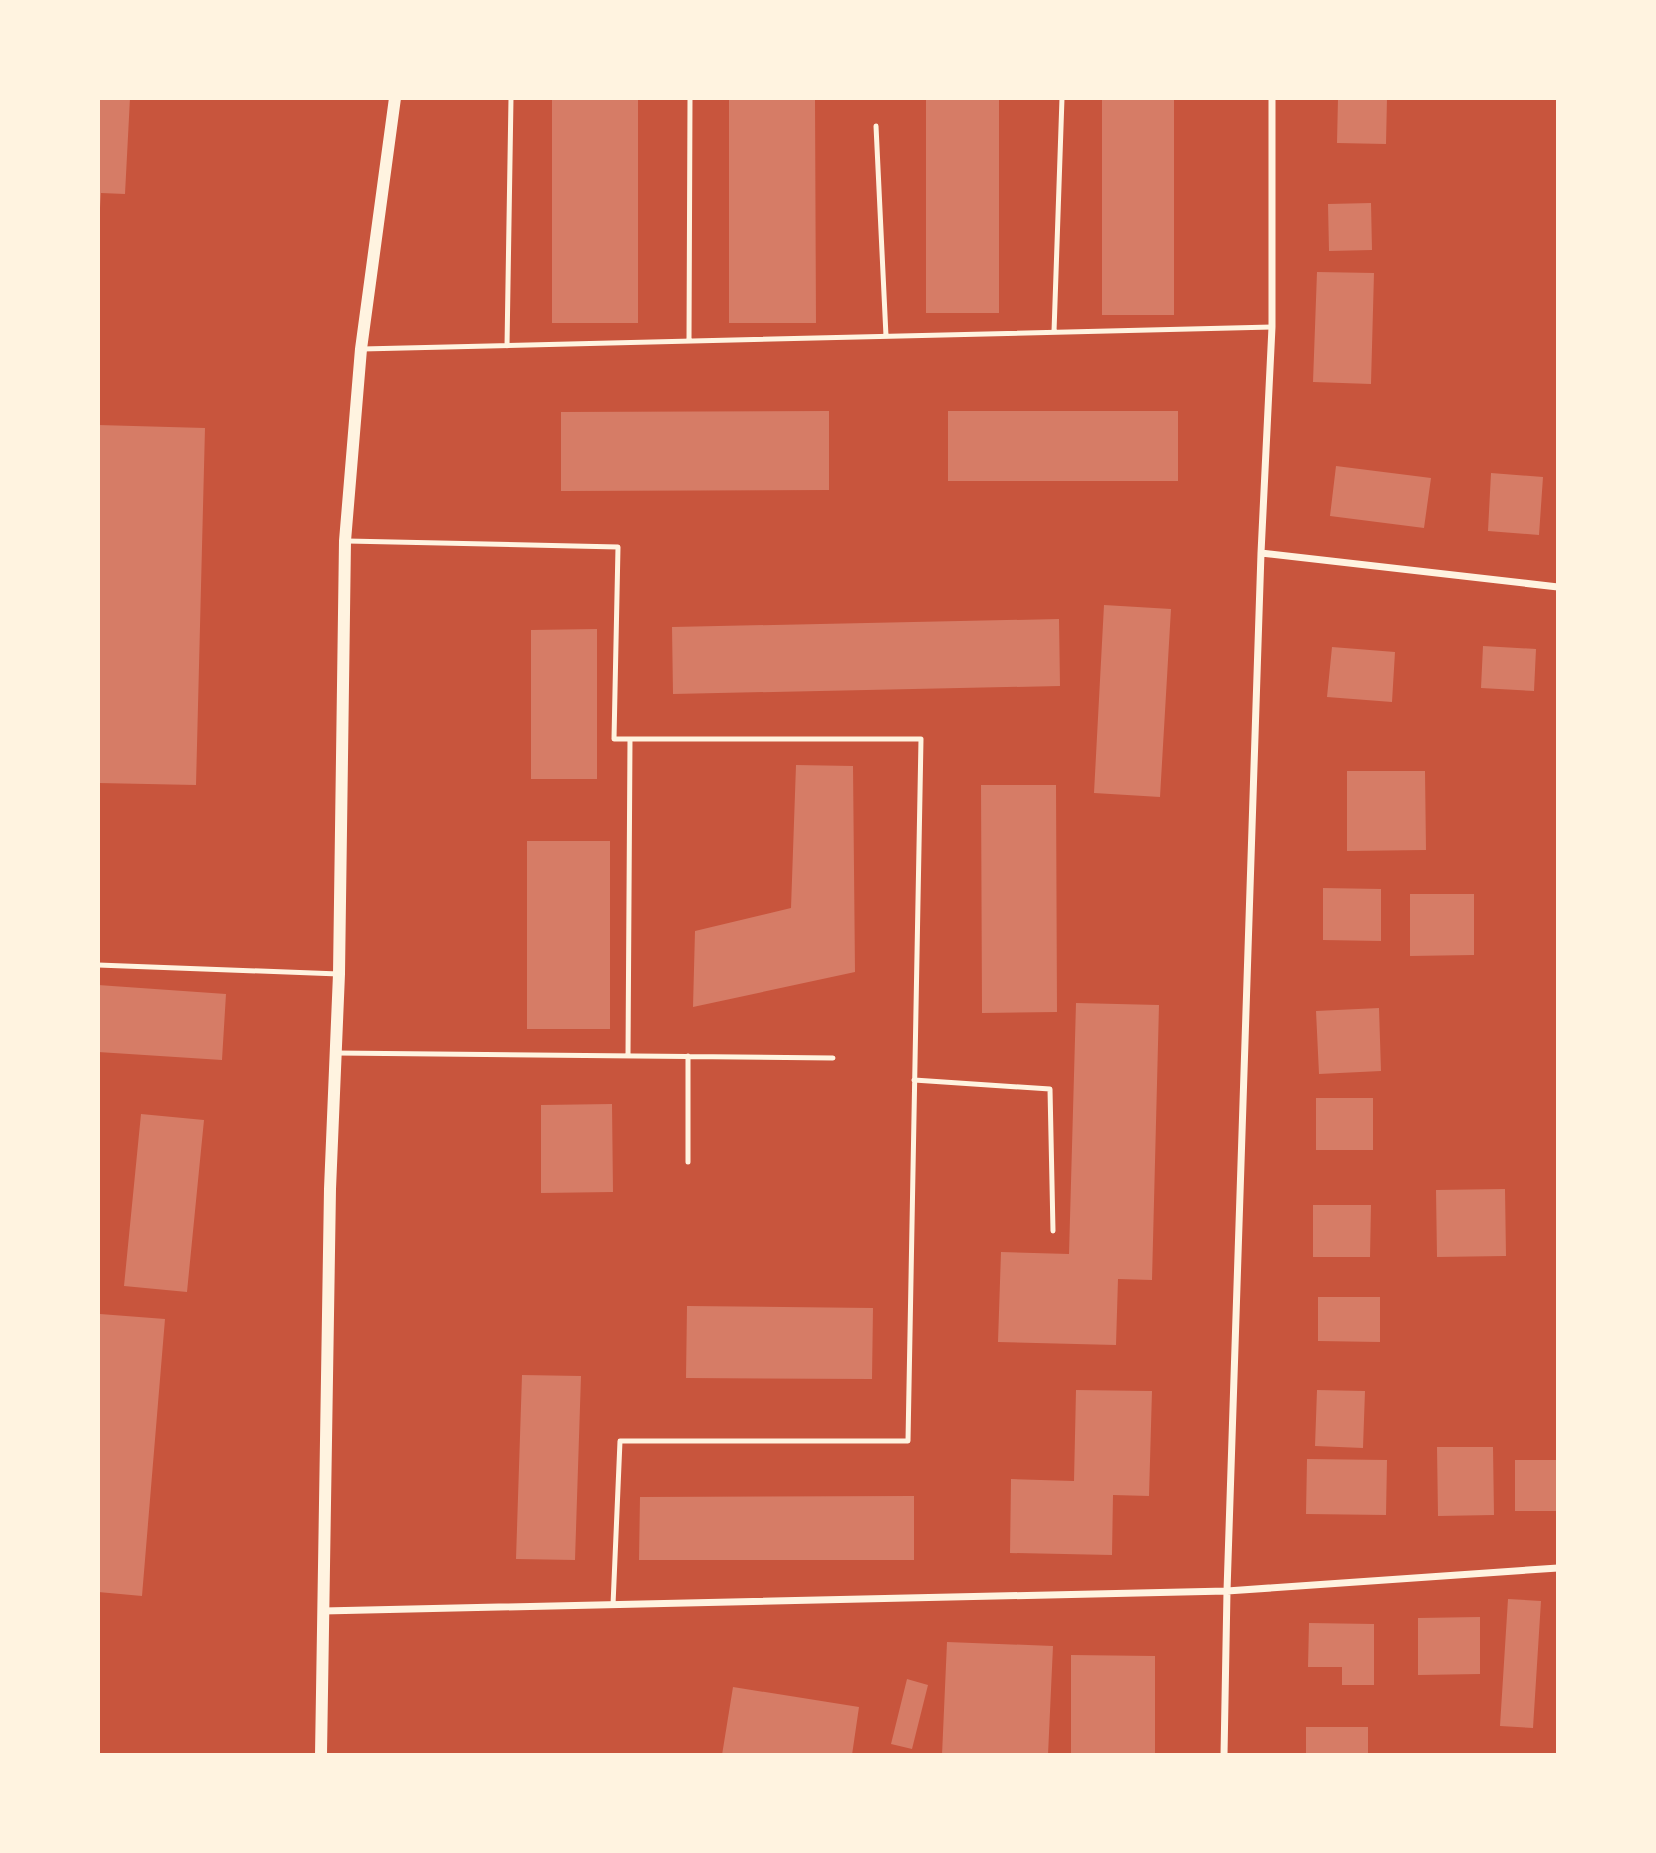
<svg xmlns="http://www.w3.org/2000/svg" width="1656" height="1853" font-family="'Libre Baskerville',serif">
  <style>
    .building { fill: #d67c66 }
    .lines { fill: none; stroke-linecap: round; stroke-linejoin: round }
    .service { stroke: #fff3e0; stroke-width: 5 }
    .minor { stroke: #fff3e0; stroke-width: 7 }
    .tertiary { stroke: #fff3e0; stroke-width: 12 }
  </style>
  <rect width="100%" height="100%" fill="#c8553d"/>
  <path class="building" d="M98 98H130L125 194 101 193 100 208H98Z
    M552 98H638V323H552Z
    M729 98H815L816 323H729Z
    M926 98H999V313H926Z
    M1102 98H1174V315H1102Z
    M1338 98H1387L1386 144 1337 143Z
    M1371 203 1372 250 1329 251 1328 204Z
    M1317 272 1374 273 1371 384 1313 382Z
    M829 411V490L561 491V412Z
    M948 411H1178V481H948Z
    M98 425 205 428 196 785 98 783Z
    M1336 466 1431 478 1424 528 1330 516Z
    M1491 473 1543 477 1539 535 1488 531Z
    M1104 605 1171 609 1160 797 1094 793Z
    M1059 619 1060 686 673 694 672 627Z
    M597 629V779H531V630Z
    M1483 646 1536 649 1534 691 1481 688Z
    M1332 647 1395 652 1392 702 1327 697Z
    M796 765 853 766 855 972 693 1007 695 931 791 908Z
    M1347 771H1425L1426 850 1347 851Z
    M981 785H1056L1057 1012 982 1013Z
    M527 841H610V1029H527Z
    M1323 888 1381 889V941L1323 940Z
    M1410 894H1474V955L1410 956Z
    M98 985 226 994 222 1060 98 1052Z
    M1076 1003 1159 1005 1152 1280 1118 1279 1116 1345 998 1342 1001 1252 1069 1254Z
    M1379 1008 1381 1071 1319 1074 1316 1011Z
    M1316 1098H1373V1150H1316Z
    M612 1104 613 1192 541 1193V1105Z
    M141 1114 204 1120 187 1292 124 1286Z
    M1505 1189 1506 1256 1437 1257 1436 1190Z
    M1313 1205H1371L1370 1257H1313Z
    M1318 1297H1380V1342L1318 1341Z
    M687 1306 873 1308 872 1379 686 1378Z
    M100 1314 165 1319 142 1596 98 1592V1339Z
    M522 1375 581 1376 575 1560 516 1559Z
    M1076 1390 1152 1391 1149 1496 1113 1495 1112 1555 1010 1553 1011 1479 1074 1481Z
    M1317 1390 1365 1391 1363 1448 1315 1446Z
    M1437 1447H1493L1494 1515 1438 1516Z
    M1307 1459 1387 1460 1386 1515 1306 1514Z
    M1515 1460H1558V1511H1515Z
    M914 1496V1560H639L640 1497Z
    M1508 1599 1541 1601 1533 1728 1500 1726Z
    M1480 1617V1674L1418 1675V1618Z
    M1309 1623 1374 1624V1685H1342V1667H1308Z
    M947 1642 1053 1646 1048 1755H942Z
    M1071 1655 1155 1656V1755H1071Z
    M907 1679 928 1685 912 1749 891 1744Z
    M733 1687 859 1707 852 1755H722Z
    M1306 1727H1368V1755H1306Z"/>
  <g class="lines">
    <path class="service" d="M876 126 886 336
      M1054 332 1062 98
      M689 341 690 98
      M507 346 511 98
      M362 349 1272 327
      M347 541 618 547 614 739H921L908 1441H620L613 1605
      M98 965 339 974
      M336 1053 833 1058
      M628 1056 630 739
      M914 1080 1050 1089 1053 1231
      M688 1162V1056"/>
    <path class="minor" d="M1261 553 1558 587
      M323 1611 1227 1591 1558 1568
      M1224 1755 1227 1591 1261 553 1272 327V98"/>
    <path class="tertiary" d="M321 1755 330 1189 339 974 345 541 361 349 395 98"/>
  </g>
  <rect width="1656" height="1853" fill="none" stroke="#fff3e0" stroke-width="200"/>
</svg>
